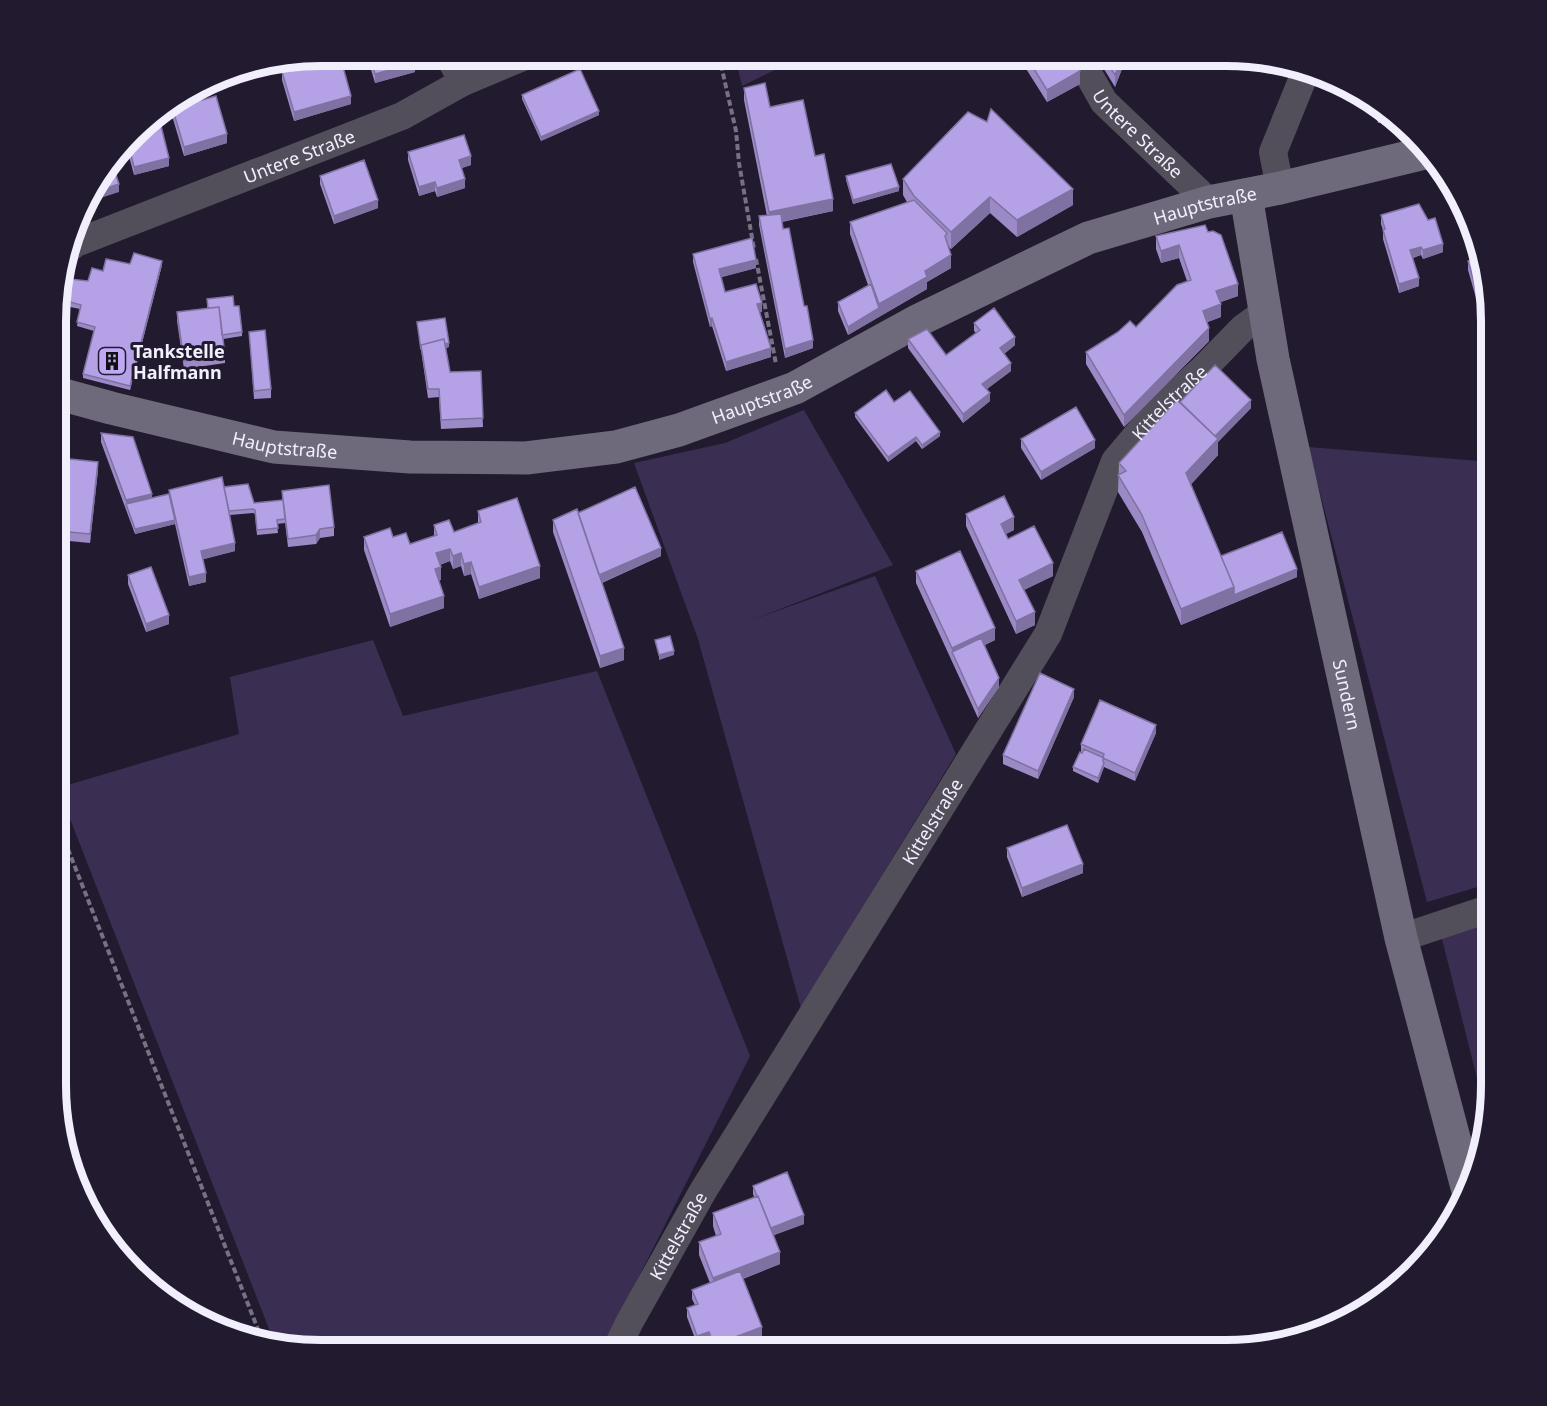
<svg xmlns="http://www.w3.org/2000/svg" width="1547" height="1406" font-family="'Noto Sans',sans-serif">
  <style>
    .green { fill: #3a2f53 }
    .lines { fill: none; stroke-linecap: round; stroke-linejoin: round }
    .path { stroke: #767183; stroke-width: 4; stroke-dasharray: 6 3; stroke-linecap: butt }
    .street { stroke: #524f5a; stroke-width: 28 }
    .secondary { stroke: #6f6a7b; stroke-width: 33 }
    .wall { fill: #9c8ac6 }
    .shaded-wall { fill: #7f71a1 }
    .building { fill: #b5a1e6; stroke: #7f71a1; stroke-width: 1.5 }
    .labels { text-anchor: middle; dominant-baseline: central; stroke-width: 6; stroke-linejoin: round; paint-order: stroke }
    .street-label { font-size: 18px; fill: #f2effd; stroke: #221b30 }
    .poi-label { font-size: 18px; font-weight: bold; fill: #f2effd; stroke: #221b30; text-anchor: start }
    .rim { fill: none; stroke: #f2effd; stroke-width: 8 }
  </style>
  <rect width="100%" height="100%" fill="#221b30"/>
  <path class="green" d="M735 56H803L742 86Z
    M804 410 893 565 754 619 875 576 956 754 801 1008 698 639 634 463 725 443Z
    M1308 447 1491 462V883L1427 902Z
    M373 640 403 716 597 671 750 1056 614 1326 604 1350H320L273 1339 58 788 239 734 230 677Z
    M1491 920V1086L1486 1114 1441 935Z"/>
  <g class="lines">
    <path class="path" d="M719 56 736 131 739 163 754 249
      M756 259 776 364
      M58 824 261 1337"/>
    <g class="street">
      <path d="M449 56 463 82"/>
      <path id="s1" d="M1078 56 1104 102 1209 202"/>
      <path d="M1280 188 1273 152 1305 73"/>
      <path id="s2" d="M69 248 76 243 402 116 463 82 525 56"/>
      <path d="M1401 938 1491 908"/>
      <path id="s3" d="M616 1350 629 1323 703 1191 1048 634 1115 461 1159 409 1203 369 1243 328 1265 312"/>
    </g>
    <g class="secondary">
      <path id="s4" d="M1246 195 1273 359 1401 938 1468 1191"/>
      <path id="s5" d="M60 394 111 408 274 447 410 457 526 458 616 447 679 430 795 388 919 320 1088 238 1209 202 1280 188 1429 152"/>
    </g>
  </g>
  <path class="wall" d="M321 56 323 60 338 56H413L415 72 375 83 367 56 342 63 351 104 294 121 282 80V72L307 65V58Z
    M635 56H668L638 66Z
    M1018 56H1070L1080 84 1047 102Z
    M1096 56H1127L1115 87Z
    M744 88 770 107 815 156 833 211 782 222 813 348 785 358 759 225V216H767L744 100Z
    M193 94 202 100 227 143 184 156 173 119H165L163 111Z
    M522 95 599 115 541 141 522 99Z
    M1374 106 1392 120 1378 123Z
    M146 121 169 166 134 175 126 145Z
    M408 152 471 165 462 168 465 188 437 197 435 191 419 196 408 160Z
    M320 176 378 208 334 224 320 184Z
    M846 176 899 191 853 204 846 180Z
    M903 179 1073 205 1017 237 990 213 951 249 949 247 951 268 927 282V289L848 335 838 311V302L868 285 850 234V222L907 202 903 195Z
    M1381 215 1428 220 1443 252 1423 259 1421 255 1413 258 1419 286 1399 293 1383 239V230L1381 224Z
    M1208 232 1238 296 1220 302 1221 317 1207 322 1209 341 1124 427 1086 364V352L1136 327 1187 281 1179 258 1161 263 1156 249V236Z
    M693 254 756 268 721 277 725 292 762 312H759L771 357 726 371 712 326 710 327 693 262Z
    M1468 261 1491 303 1482 319 1468 270Z
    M130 264 162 265 130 390 83 378V374L94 331 77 326 80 309 70 307V303L60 309V278L88 281 103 271Z
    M207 299 242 332V336L223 339 225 355V363L184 369 177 321V312L207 308Z
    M417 322 449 347 446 348 450 372 481 371 483 427 441 429 439 397 428 398Z
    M974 323 1015 345 1004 354 1011 371 987 389 990 401 963 423 908 348V339L946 355 976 333 974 331Z
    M249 332 271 389V398L254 399Z
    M894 402 940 436 922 449 916 441 888 462 855 417V413Z
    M1180 402 1251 408 1218 442V455L1191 484 1221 556 1297 577 1181 625 1142 532 1118 492 1119 463Z
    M101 433 152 498 169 494V490L224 487 254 503 282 500V491L334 527V536L320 538 316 544 288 547 285 522V523L277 524 278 533 257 535 255 514 253 513 230 515 235 551 203 559 206 582 189 586 175 524 135 534 101 442Z
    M1021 439 1095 448 1041 480 1021 448Z
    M60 458 98 470 90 543 59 540Z
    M478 511 540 578 479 599 471 574 464 576 461 566 453 569 450 561 440 565 441 580H439L444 608 390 627 364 550V537H393L410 544 434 536V525L454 532 478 524Z
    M578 513 661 556 602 583 624 660 600 668 553 532V520Z
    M966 514 1014 530 1005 534 1008 539 1053 576 1024 590 1035 625 1016 634 966 526Z
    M916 571 995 640 985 645 999 687 978 718 916 583Z
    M128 575 169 624 146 632 128 584Z
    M1074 697 1038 779 1003 764V755Z
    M1156 733 1135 781 1104 767 1098 783 1073 771V767L1081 753V744Z
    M1007 848 1083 873 1022 897 1007 857Z
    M753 1186 804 1224 774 1235 780 1264 743 1279 762 1336 723 1350H713L709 1340 697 1344 687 1317V1308L695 1305 692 1299V1290L710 1283 699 1255V1242L716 1236 713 1226V1213L754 1197 753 1194Z"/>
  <path class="shaded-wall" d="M340 56H367L340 64Z
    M644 56H668L638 66V58Z
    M1122 56H1127L1115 87V75Z
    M415 63V72L375 83V74Z
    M1080 71V84L1047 102V90Z
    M351 96V104L294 121V112Z
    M599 111V115L541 141V137Z
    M227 134V143L184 156V147Z
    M471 156V165L459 168V160Z
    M169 158V166L134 175V167Z
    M465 179V188L437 197V188Z
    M435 182V191L419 196V187Z
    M119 184V192L85 203 89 194Z
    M899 187V191L853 204V200Z
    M1073 189V205L1017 237V220Z
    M990 197V213L951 249V232Z
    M833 199V211L769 224V212Z
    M378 200V208L334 224V216Z
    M1443 244V252L1423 259V250Z
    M1179 245V258L1161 263V251Z
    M1421 247V255L1410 258V250Z
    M951 255V268L927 282V289L848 335V327L879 308V304L925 271Z
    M756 260V268L719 278V269Z
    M162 261V265L130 390V386Z
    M1419 278V286L1399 293V284Z
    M1238 284V296L1216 304V291Z
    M70 299V303L60 309V305Z
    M762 303V312L757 313V304Z
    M1221 304V317L1203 324V311Z
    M1491 308V316L1482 319V310Z
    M712 318V326L710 327V319Z
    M1209 328V341L1124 427V415Z
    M1015 337V345L1000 357V348Z
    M813 340V348L785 358V349Z
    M449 343V347L422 354V350Z
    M771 348V357L726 371V362Z
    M1011 363V371L982 392V384Z
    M990 393V401L963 423V414Z
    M1251 400V408L1218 442V455L1186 490V473L1211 440Z
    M940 432V436L922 449V445Z
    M916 437V441L888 462V457Z
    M1095 440V448L1041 480V472Z
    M98 462V470L90 543V534Z
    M152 494V502L126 504V500Z
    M1014 517V530L1001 537V524Z
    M175 520V524L135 534V529Z
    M320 529V538L316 544V535Z
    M235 543V551L201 560V551Z
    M661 548V556L598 584V576Z
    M450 549V561L436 566V553Z
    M461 553V566L453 569V556Z
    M471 562V574L464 576V564Z
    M1053 563V576L1019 592V580Z
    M540 566V578L479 599V587Z
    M441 567V580L435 582V569Z
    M1297 569V577L1181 625V609L1234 587Z
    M206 573V582L189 586V577Z
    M444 596V608L390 627V614Z
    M1035 612V625L1016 634V621Z
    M169 615V624L146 632V624Z
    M995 628V640L955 659 952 652V648Z
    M624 648V660L600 668V656Z
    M674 651V655L659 660V655Z
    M999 678V687L978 718V709Z
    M1074 689V697L1038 779V771Z
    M1156 725V733L1135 781V773Z
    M1104 763V767L1098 783V778Z
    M1083 864V873L1022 897V888Z
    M804 1215V1224L769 1237V1229Z
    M780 1252V1264L713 1290V1278Z
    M762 1327V1336L723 1350H714V1345Z
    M709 1332V1340L697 1344V1336Z"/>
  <path class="building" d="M322 56 323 60 340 56 351 96 294 112 282 72 309 64 307 58Z
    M370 56H413L415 63 375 74Z
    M1026 56H1070L1080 71 1047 90Z
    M1103 56H1122L1115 75Z
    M580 69 599 111 541 137 522 95Z
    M765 83 770 107 803 100 815 156 824 154 833 199 769 212 744 88Z
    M199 92 202 100 216 96 227 134 184 147 173 110 165 111V110L193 94Z
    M1375 107 1388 117 1378 119Z
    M991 109 1073 189 1017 220 990 197 951 232 914 196 903 179 968 112 987 122Z
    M158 114 169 158 134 167 128 143 146 121Z
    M464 135 471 156 459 160 465 179 437 188 435 182 419 187 408 152Z
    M364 160 378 200 334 216 320 176Z
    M112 163 119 184 89 194 91 188Z
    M891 164 899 187 853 200 846 176Z
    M914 200 947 233 945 236 951 255 925 271 927 277 879 304 850 222Z
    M1419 204 1428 220 1435 218 1443 244 1423 250 1421 247 1410 250 1419 278 1399 284 1383 230 1385 229 1381 215Z
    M781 214 783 229 789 228 804 306H807L813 340 785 349 759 216Z
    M1205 225 1208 232 1213 231 1221 235 1238 284 1216 291 1221 304 1203 311 1209 328 1124 415 1086 352 1118 332 1130 321 1136 327 1177 285 1191 280 1179 245 1161 251 1156 236Z
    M752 238 756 260 719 269 725 292 756 284 762 303 757 304 771 348 726 362 712 318 710 319 693 254Z
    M134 253 162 261 130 386 83 374 95 327 77 322 81 305 70 302V299L60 305V278L88 281 92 268 103 271 106 259 130 264Z
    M1480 258 1491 303V308L1482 310 1468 261Z
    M871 284 879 308 848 327 838 302Z
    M233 296 234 306H239L242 332 222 335 219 307 208 308 207 299Z
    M219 307 225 355 184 361 177 312Z
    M994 308 1015 337 1000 348 1011 363 982 384 990 393 963 414 908 339 927 329 946 355 980 330 974 323Z
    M445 318 449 343 445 344 444 339 421 345V350L417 322Z
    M265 330 271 389 254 391 249 332Z
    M444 339 450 372 481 371 483 418 441 420 439 389H428L421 345Z
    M1215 365 1251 400 1215 436 1180 402Z
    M886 390 894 402 910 391 940 432 922 445 916 437 888 457 855 413Z
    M1177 400 1218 439 1186 473 1234 587 1181 609 1142 515 1118 475 1126 471 1119 463Z
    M1076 407 1095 440 1041 472 1021 439Z
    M101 433 133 437 152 494 126 500Z
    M60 458 98 462 90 534 59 531Z
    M222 477 235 543 201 551 206 573 189 577 169 490Z
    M248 484 254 503 283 500 285 519 277 520 278 528 257 530 255 510 253 509 229 511 224 487Z
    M329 485 334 527 320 529 316 535 288 539 282 491Z
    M635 487 661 548 599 575 578 513Z
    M169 494 175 520 135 529 126 504Z
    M1004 496 1014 517 1001 524 1008 539 1034 526 1053 563 1019 580 1035 612 1016 621 966 514Z
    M517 498 540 566 479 587 471 562 464 564 461 553 453 556 450 549 436 553 441 567 435 569 444 596 390 614 364 537 390 528 393 537 406 533 410 544 437 535 434 525 449 520 454 532 481 522 478 511Z
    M577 509 624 648 600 656 553 520Z
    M1282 532 1297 569 1234 595V587L1221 556Z
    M960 551 995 628 952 648 916 571Z
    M151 567 169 615 146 624 128 575Z
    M670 636 674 651 659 655 655 640Z
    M981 638 999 678 978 709 952 652Z
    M1040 673 1074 689 1038 771 1003 755Z
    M1100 700 1156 725 1135 773 1103 758 1104 754 1081 744Z
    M1084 749 1104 758H1103V762L1104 763 1098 778 1073 767 1080 752 1082 753Z
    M1067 825 1083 864 1022 888 1007 848Z
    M787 1172 804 1215 771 1228 758 1196H757L753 1186Z
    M758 1196 780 1252 713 1278 699 1242 721 1234 713 1213Z
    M740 1271 762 1327 714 1345 709 1332 697 1336 687 1308 698 1304 692 1290Z"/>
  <defs>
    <g id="building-square" transform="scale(1.5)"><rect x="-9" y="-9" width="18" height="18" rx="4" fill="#bfa9f4" stroke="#221b30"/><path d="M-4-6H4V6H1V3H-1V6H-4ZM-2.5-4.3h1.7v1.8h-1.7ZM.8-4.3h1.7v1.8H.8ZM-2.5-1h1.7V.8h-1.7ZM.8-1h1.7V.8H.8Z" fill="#111"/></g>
  </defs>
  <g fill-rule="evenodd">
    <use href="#building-square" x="112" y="361"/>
  </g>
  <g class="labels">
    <g class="street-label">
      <text stroke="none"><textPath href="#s1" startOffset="99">Untere Straße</textPath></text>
      <text stroke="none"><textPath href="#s2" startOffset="248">Untere Straße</textPath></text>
      <text stroke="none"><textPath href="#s5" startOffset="1203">Hauptstraße</textPath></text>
      <text stroke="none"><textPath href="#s5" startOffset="717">Hauptstraße</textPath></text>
      <text stroke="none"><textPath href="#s3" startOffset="1102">Kittelstraße</textPath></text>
      <text stroke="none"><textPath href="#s5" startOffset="231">Hauptstraße</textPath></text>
      <text stroke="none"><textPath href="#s4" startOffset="510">Sundern</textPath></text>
      <text stroke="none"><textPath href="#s3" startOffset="616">Kittelstraße</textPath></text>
      <text stroke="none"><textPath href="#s3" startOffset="130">Kittelstraße</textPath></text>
    </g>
    <g class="poi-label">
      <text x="133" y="351">Tankstelle<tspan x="133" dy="21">Halfmann</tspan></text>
    </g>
  </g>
  <path d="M0 0H1547V1406H0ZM321 66H1226A255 255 0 0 1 1481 321V1085A255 255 0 0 1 1226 1340H321A255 255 0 0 1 66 1085V321A255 255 0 0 1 321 66Z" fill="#221b30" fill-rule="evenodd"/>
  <path class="rim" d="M321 66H1226A255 255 0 0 1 1481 321V1085A255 255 0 0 1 1226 1340H321A255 255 0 0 1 66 1085V321A255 255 0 0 1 321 66Z"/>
</svg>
